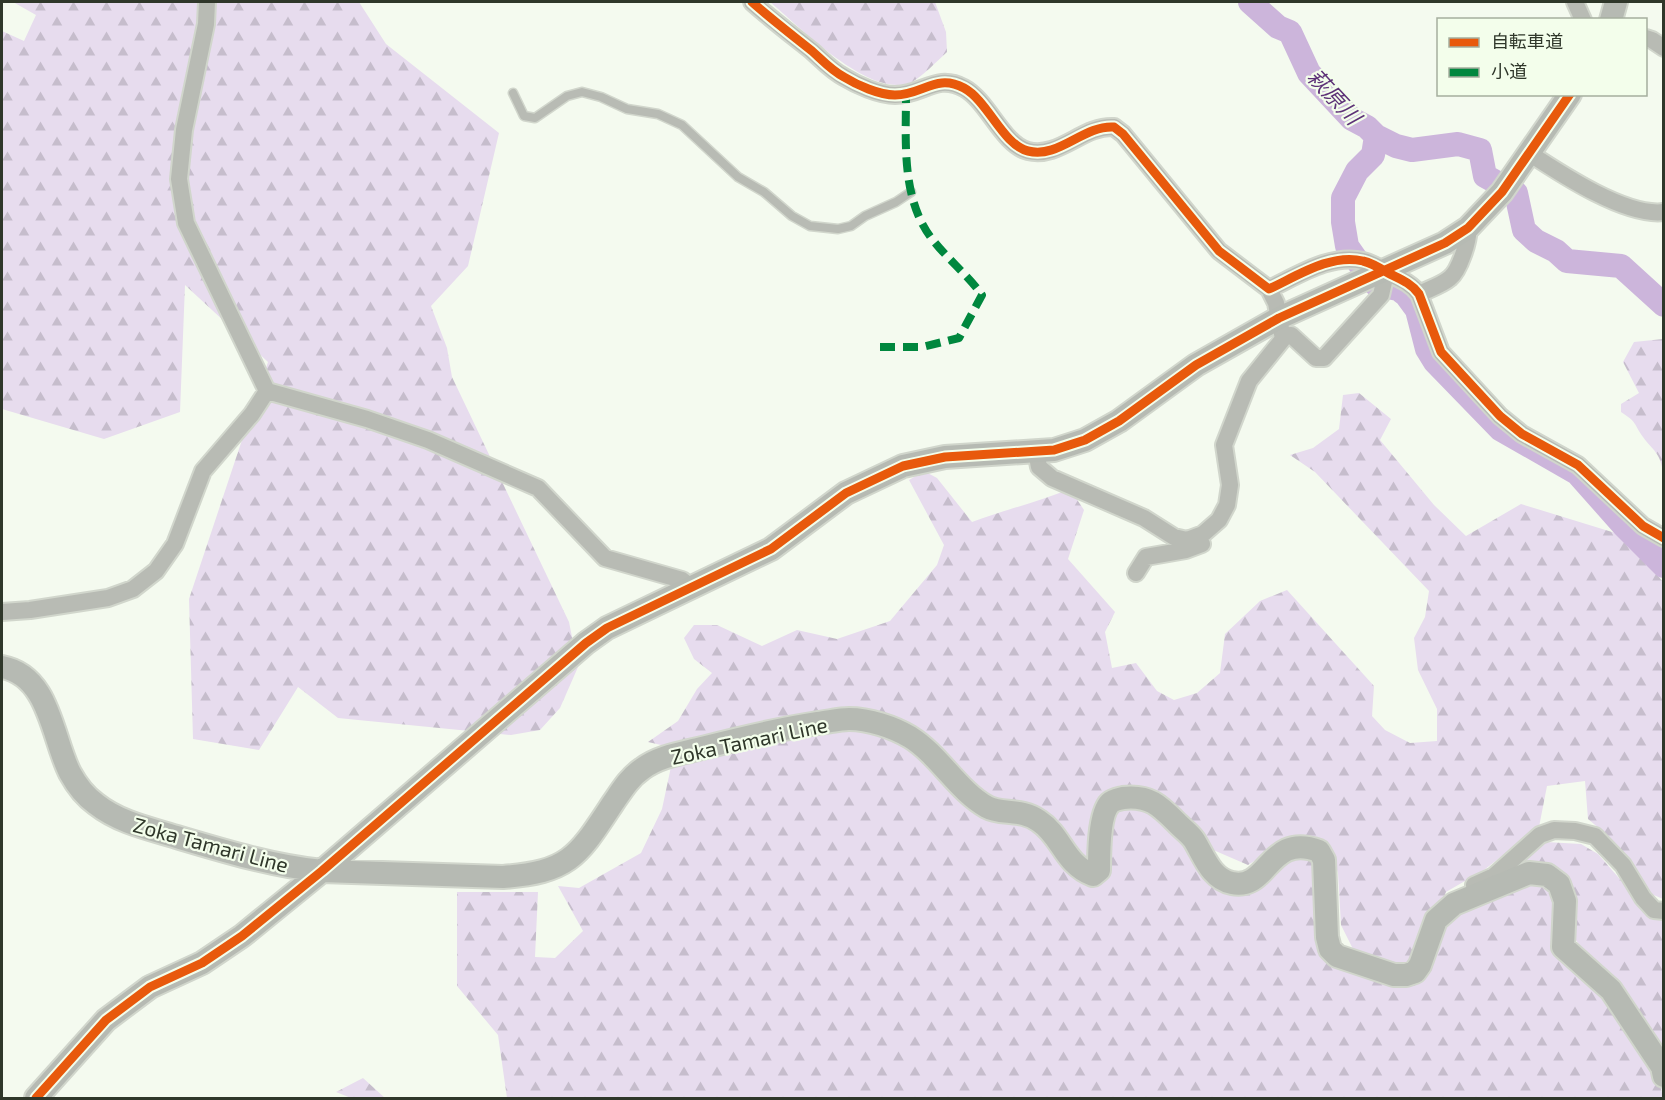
<svg xmlns="http://www.w3.org/2000/svg" width="1665" height="1100" font-family="'Exo 2','Noto Sans JP',sans-serif">
  <style>
    .forest { fill: url(#forest-firs) }
    .lines { fill: none; stroke-linecap: round; stroke-linejoin: round }
    .river { stroke: #ccb5db; stroke-width: 24 }
    .lane-casing { stroke: #d1d6cc; stroke-width: 11 }
    .street-casing { stroke: #d1d6cc; stroke-width: 20 }
    .secondary-casing { stroke: #d1d6cc; stroke-width: 26 }
    .lane { stroke: #b8bbb4; stroke-width: 8 }
    .street { stroke: #b8bbb4; stroke-width: 16 }
    .secondary { stroke: #b6bab3; stroke-width: 22 }
    .quiet { stroke: #00873e; stroke-width: 8; stroke-dasharray: 15 8; stroke-linecap: butt }
    .cycleway-casing { stroke: #f3feeb; stroke-width: 13 }
    .cycleway { stroke: #e8590c; stroke-width: 9 }
    .labels { text-anchor: middle; dominant-baseline: central; stroke-width: 4.5; stroke-linejoin: round; paint-order: stroke }
    .street-label { font-size: 21px; fill: #2f372a; stroke: #f3feeb }
    .water-label { font-size: 22px; font-style: italic; fill: #5d3177; stroke: #f3feeb }
  </style>
  <defs>
    <pattern id="forest-firs" width="22" height="20" patternUnits="userSpaceOnUse" patternTransform="scale(1.5)"><rect width="22" height="20" fill="#e7dcee"/><path d="M5 1l3.5 6h-7zM16 11l3.5 6h-7z" fill="#c6bdcc"/></pattern>
  </defs>
  <rect width="100%" height="100%" fill="#f4faef"/>
  <path class="forest" d="M13 2H359L386 44 499 133 468 266 431 306 447 348 452 377 569 622 578 667 560 708 540 730 511 735 338 718 298 687 259 750 193 739 189 599 268 362 185 285 180 412 104 439 2 409V31L24 41 36 15Z
    M770 2H935L946 32 947 52C937 61 923 76 912 82 871 101 799 26 770 2Z
    M1663 339H1664L1663 471C1659 451 1654 452 1643 437 1633 423 1638 423 1621 412V404L1639 393 1623 362 1634 342Z
    M1359 393 1391 419 1380 440 1434 505 1466 536 1521 504 1625 536 1663 582V899L1649 893 1631 866 1607 835 1588 819 1585 781 1547 786 1539 827 1484 870 1446 892 1418 957 1401 970 1354 951 1341 925 1338 873 1333 857 1286 841 1248 865 1204 846 1164 799H1105L1090 857 1079 855 988 801 880 716 674 748 648 742 678 721 697 689 712 673 694 659 684 638 694 625H717L762 646 797 630 837 639 890 621 937 565 944 545 909 480 924 471 937 478 972 522C1004 510 1038 502 1070 489L1084 510 1068 559 1115 612 1105 632 1112 668 1136 663 1157 691 1174 700 1197 693 1220 673 1225 634 1260 601 1287 590 1374 686 1372 716 1385 730 1410 743 1437 741V709L1418 670 1414 638 1425 617 1429 591 1315 472 1290 455 1313 448 1339 429 1343 395Z
    M849 725 886 733 1020 818 1093 881 1114 807 1158 811 1219 884 1283 857 1315 855 1322 938 1393 980 1441 923 1530 878 1555 887 1557 931 1607 993 1657 1069 1663 1098H507L498 1035 457 986V892H538L535 957 555 958 583 931 558 886 579 888 641 853 662 809 672 762Z
    M1546 842 1581 844 1598 854 1652 916 1663 914V1060L1573 936 1574 900 1566 874 1552 867 1516 872 1520 859Z
    M363 1078 385 1098H351L336 1092Z"/>
  <g class="lines">
    <path class="river" d="M1250 2 1278 27 1290 32 1309 73 1352 119 1367 127 1376 136 1396 146 1412 150 1458 144 1480 150 1485 176 1516 193 1524 230 1536 241 1556 251 1567 261 1621 266 1664 305
      M1376 136 1373 155 1357 171 1343 198V222L1347 246 1363 269 1376 285 1398 289 1406 295 1417 310 1427 349 1435 362 1500 429 1577 473 1624 526 1664 566"/>
    <g class="lane-casing">
      <path id="lane" d="M513 93 524 116 535 118 567 96 582 92 601 97 627 109 658 114 682 125 738 177 764 192 792 216 810 226 838 229 851 226 865 216 896 202 911 192"/>
    </g>
    <g class="street-casing">
      <path id="street" d="M207 2 206 24 184 130 179 179 186 223 267 391 367 419 428 440 538 488 605 558 682 580 691 587
        M752 2C771 19 792 35 812 51 822 60 832 71 844 77 857 85 879 95 895 95 923 95 936 73 964 88 988 101 1003 145 1028 151 1059 159 1083 125 1114 127L1123 134 1219 251 1269 289C1297 276 1331 253 1363 261 1372 263 1380 268 1388 273 1400 279 1411 283 1419 294L1441 352 1500 416 1522 434 1578 465 1643 526 1664 538
        M1575 2 1583 20
        M1646 38 1652 40 1664 48
        M1529 153C1561 174 1626 217 1664 212
        M1419 294C1429 289 1442 285 1450 278 1459 271 1470 239 1468 228
        M1283 336 1291 335 1316 358H1324L1381 295 1384 282V270
        M1036 451 1039 467 1052 478 1144 518 1174 537 1187 540 1203 534 1219 520 1227 505 1230 485 1224 445 1249 381 1283 339 1276 303 1269 289
        M1136 573 1146 557 1186 550 1202 544
        M2 612 30 610 108 598 133 589 156 571 175 544 203 471 252 414 267 391
        M1474 885 1494 876 1540 835 1554 830 1575 831 1595 836 1623 865 1643 898 1654 910 1664 911"/>
    </g>
    <g class="secondary-casing">
      <path id="secondary" d="M1611 20 1616 2
        M2 667C50 676 52 738 70 773 76 784 86 797 96 804 120 823 151 829 180 838 227 852 274 866 322 871L503 877C570 872 578 856 613 803 622 790 629 778 642 769 659 756 682 753 702 748 741 738 778 729 818 723 828 722 839 719 849 719 869 719 893 727 910 737 939 755 958 791 987 807 1001 815 1021 808 1039 821 1062 836 1064 864 1093 875L1099 870C1099 855 1099 814 1110 803 1113 800 1119 799 1123 798 1150 795 1160 806 1178 824 1183 829 1190 834 1194 840 1204 856 1211 879 1232 883 1269 891 1268 832 1319 851L1324 860 1327 937 1330 949 1337 956 1394 975H1406L1415 972 1420 965 1436 920 1454 904 1529 873 1547 875 1559 884 1565 901 1563 947 1611 990 1662 1067 1664 1076
        M36 1098 106 1020 150 987 202 963 242 936 322 871 586 643 607 628 771 549 846 493 903 466 945 457 1054 450 1085 440 1119 421 1196 365 1279 318 1445 243 1468 228 1502 192 1570 94"/>
    </g>
    <use href="#lane" class="lane"/>
    <use href="#street" class="street"/>
    <use href="#secondary" class="secondary"/>
    <path class="quiet" d="M880 347H922L959 338 982 295C965 271 936 250 923 225 902 186 906 136 906 94"/>
    <g class="cycleway-casing">
      <path id="cycleway" d="M752 2C771 19 792 35 812 51 822 60 832 71 844 77 857 85 879 95 895 95 923 95 936 73 964 88 988 101 1003 145 1028 151 1059 159 1083 125 1114 127L1123 134 1219 251 1269 289C1297 276 1331 253 1363 261 1372 263 1380 268 1388 273 1400 279 1411 283 1419 294L1441 352 1500 416 1522 434 1578 465 1643 526 1664 538
        M36 1098 106 1020 150 987 202 963 242 936 322 871 586 643 607 628 771 549 846 493 903 466 945 457 1054 450 1085 440 1119 421 1196 365 1279 318 1445 243 1468 228 1502 192 1570 94"/>
    </g>
    <use href="#cycleway" class="cycleway"/>
  </g>
  <g class="labels">
    <g class="street-label">
      <text transform="translate(749 740) rotate(-12)">Zoka Tamari Line</text>
      <text transform="translate(211 844) rotate(15)">Zoka Tamari Line</text>
    </g>
    <g class="water-label">
      <text transform="translate(1335 96) rotate(47)">萩原川</text>
    </g>
  </g>
  <rect width="1665" height="1100" fill="none" stroke="#2f372a" stroke-width="6"/>
  <rect x="1437" y="18" width="210" height="78" fill="#f3feeb" stroke="#a5ae9e" stroke-width="1.5"/>
  <rect x="1449" y="38" width="30" height="9" fill="#e8590c" stroke="#a5ae9e" stroke-width="1.5"/>
  <text x="1491" y="48" font-size="18" fill="#2f372a">自転車道</text>
  <rect x="1449" y="68" width="30" height="9" fill="#00873e" stroke="#a5ae9e" stroke-width="1.5"/>
  <text x="1491" y="78" font-size="18" fill="#2f372a">小道</text>
</svg>
